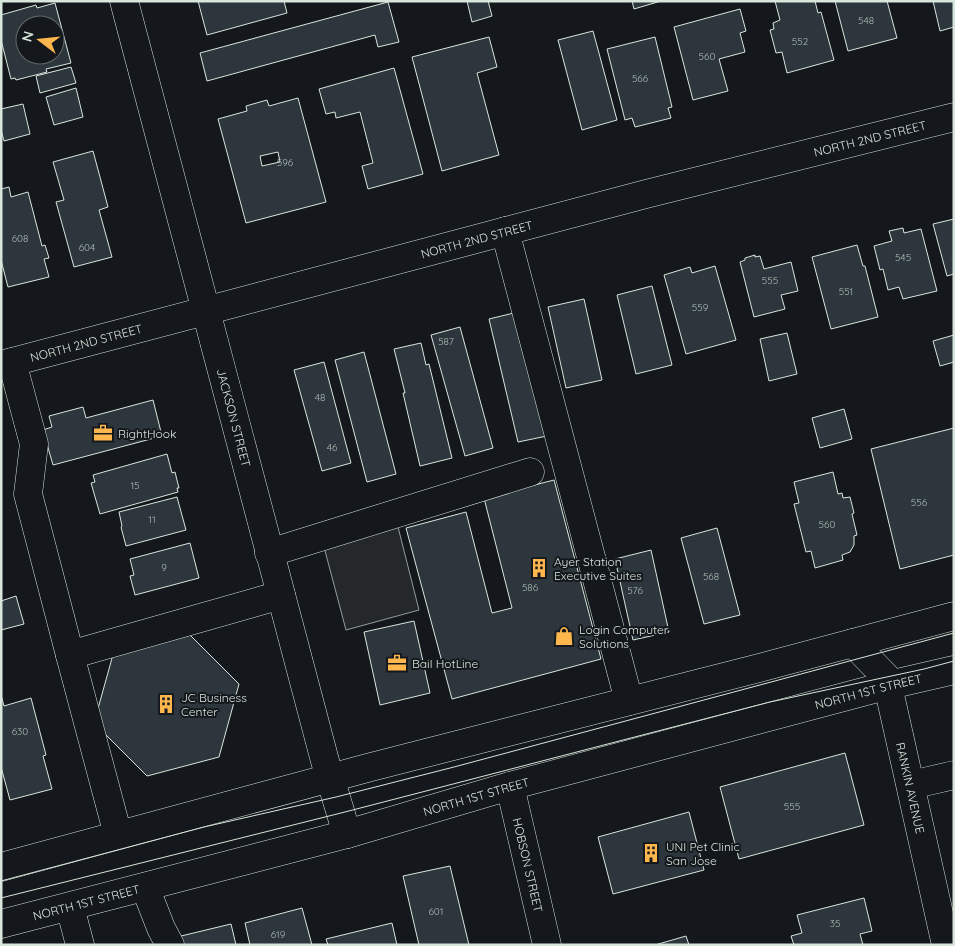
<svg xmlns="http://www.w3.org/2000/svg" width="955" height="946" font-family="Quicksand,sans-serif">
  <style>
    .parking { fill: #24282b; stroke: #939e99 }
    .building { fill: #2c363c; stroke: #d8e6dc; fill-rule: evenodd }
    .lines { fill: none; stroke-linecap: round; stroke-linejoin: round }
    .minor-casing { stroke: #d8e6dc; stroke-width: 29 }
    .major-casing { stroke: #d8e6dc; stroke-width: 29 }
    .minor { stroke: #14181c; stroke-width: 28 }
    .major { stroke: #14181c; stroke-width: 28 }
    .tram { stroke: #d8e6dc; stroke-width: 1 }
    .labels { text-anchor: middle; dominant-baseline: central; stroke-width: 4; stroke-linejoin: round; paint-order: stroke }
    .number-label { font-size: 10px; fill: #adbab4 }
    .street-label { font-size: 12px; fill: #d8e6dc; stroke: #14181c }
    .poi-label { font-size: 12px; fill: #d8e6dc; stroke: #14181c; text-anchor: start }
  </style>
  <rect width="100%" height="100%" fill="#14181c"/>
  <path class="parking" d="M398 527 419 610 346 630 324 547Z"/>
  <path class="building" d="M198 1H284L287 13 207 35Z
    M467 1H488L492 16 472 22Z
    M632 1H661L634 9Z
    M775 1H815L818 13 821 12 834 60 787 73 782 52 776 53 770 30 774 29 773 23 780 20Z
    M835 1H887L897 38 848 51Z
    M933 1H954V27L940 31Z
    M388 2 399 42 378 47 375 35 207 81 200 53Z
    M55 3 71 63 46 69 47 72 16 80 15 78 11 79 1 40V15L36 5 37 8ZM25 25H55V55H25Z
    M740 9 746 31 740 33 745 52 719 59 728 91 693 100 674 27Z
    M593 31 617 120 582 130 558 40Z
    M489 37 497 67 477 73 499 155 442 171 412 57Z
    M655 37 672 107 668 108 671 118 635 127 632 118 625 120 607 49Z
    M71 67 76 83 40 93 36 76Z
    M394 68 423 174 368 189 362 166 373 163 360 112 336 118 335 112 326 114 319 89Z
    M76 88 83 117 54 125 46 97Z
    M298 98 326 202 246 223 218 119 247 111 246 106 267 100 269 106ZM278 152 280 162 262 166 260 156Z
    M23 104 30 134 4 141 1 130V109Z
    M93 151 108 207 99 210 112 257 74 267 56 202 64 200 53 162Z
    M9 187 11 197 28 192 42 246 45 245 49 258 44 259 49 277 8 287 1 260V189Z
    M954 219V274L947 276 933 224Z
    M903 228 904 233 921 229 937 291 903 299 899 287 888 290 883 269 880 270 874 246 892 241 889 231Z
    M857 245 863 266H865L878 317 831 329 812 257Z
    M755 255V257L760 256 764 269 791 262 798 291 781 295 785 309 754 317 740 262 745 260V258Z
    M715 266 736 340 686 354 664 275 690 267 692 273Z
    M652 286 672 365 636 374 617 295Z
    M584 299 602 380 566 388 548 307Z
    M518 312 547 436 518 442 489 319Z
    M460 327 493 448 465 456 431 335Z
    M787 333 797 374 769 381 760 339Z
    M954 335V362L940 366 933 341Z
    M421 343 426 365 429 364 452 458 420 466 403 393H405L394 349Z
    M364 352 396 474 367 482 335 360Z
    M324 362 351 463 322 471 294 370Z
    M153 400 162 436 53 465 43 430 52 427 49 416 83 407 86 418Z
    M844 409 852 439 820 448 812 418Z
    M954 428V555L900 569 871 449Z
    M167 454 172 473 175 472 179 488H177L178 492 100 514 91 483 95 482 93 475Z
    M833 472 838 494 842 493 843 498 850 497 854 513 852 514 857 535 854 536V545L850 552 842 555 843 560 815 568 811 551 806 552 794 504 799 503 794 482Z
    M554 480 601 659 452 699 406 528 466 512 492 613 512 608 484 498Z
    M177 497 186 530 126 546 121 527 122 526 119 512Z
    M717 528 740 615 704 624 681 538Z
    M190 543 199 578 135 595 130 576 134 575 130 559Z
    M651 550 669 632 633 640 615 559Z
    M16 596 24 624 1 630V601Z
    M414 621 430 693 380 705 364 632Z
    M186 631 239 684 219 757 147 776 94 723 114 651Z
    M1 695 4 706 31 698 46 755 43 756 52 789 10 800 1 767Z
    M845 753 864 825 739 859 720 787Z
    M689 812 704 870 613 894 598 837Z
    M450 866 469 945H419L403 876Z
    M864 898 872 931 860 934 863 945H794L791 936 802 933 797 915Z
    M302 908 312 945H250L245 923Z
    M392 923 397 945H328L326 939Z
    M231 924 236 945H183L181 936Z
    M686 936 689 945H655Z"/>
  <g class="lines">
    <g class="minor-casing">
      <g id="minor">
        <path id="s1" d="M124 1 325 761 347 834"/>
        <path d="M505 231 629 701"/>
        <path d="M12 362 34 444 28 494 70 655 118 835"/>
        <path id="s2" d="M1 365 646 194 954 117"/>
        <path d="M269 553 530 472"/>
        <path id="s3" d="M853 643 886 677 946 945"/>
        <path d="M70 655 281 595"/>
        <path d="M911 785 954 775"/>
        <path id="s4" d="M510 786 547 945"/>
        <path d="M145 887 161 928 170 945"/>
        <path d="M70 907 80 945"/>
      </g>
    </g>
    <g class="major-casing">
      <g id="major">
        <path d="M1 867 371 767 763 667 954 616"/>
        <path id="s5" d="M1 924 347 834 510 786 889 685 954 670"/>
      </g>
    </g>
    <use href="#minor" class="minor"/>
    <use href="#major" class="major"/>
    <path class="tram" d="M1 881 204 827 336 797 454 767 954 633
      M1 898 341 813 770 702 924 669 954 661"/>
  </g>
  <defs>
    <g id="office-bare" transform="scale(1.5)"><path d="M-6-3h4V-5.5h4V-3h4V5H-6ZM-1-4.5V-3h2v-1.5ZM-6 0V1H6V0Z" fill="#ffb74d" stroke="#14181c" stroke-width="2.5" paint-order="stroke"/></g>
    <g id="building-bare" transform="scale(1.5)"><path d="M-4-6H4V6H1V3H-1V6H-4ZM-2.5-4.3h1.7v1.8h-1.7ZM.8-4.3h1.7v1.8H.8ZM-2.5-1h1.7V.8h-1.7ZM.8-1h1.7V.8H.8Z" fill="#ffb74d" stroke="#14181c" stroke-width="2.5" paint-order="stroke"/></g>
    <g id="shop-bare" transform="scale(1.5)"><path d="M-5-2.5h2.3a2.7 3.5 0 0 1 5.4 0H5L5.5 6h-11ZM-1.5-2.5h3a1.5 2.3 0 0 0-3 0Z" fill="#ffb74d" stroke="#14181c" stroke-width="2.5" paint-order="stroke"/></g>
  </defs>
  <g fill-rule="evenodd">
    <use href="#office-bare" x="103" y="433"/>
    <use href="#building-bare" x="539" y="568"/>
    <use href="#shop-bare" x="564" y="636"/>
    <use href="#office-bare" x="397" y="663"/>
    <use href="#building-bare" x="166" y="704"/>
    <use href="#building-bare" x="651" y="853"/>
  </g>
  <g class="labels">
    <g class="number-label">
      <text x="866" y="20">548</text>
      <text x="800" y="41">552</text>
      <text x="707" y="56">560</text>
      <text x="640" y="78">566</text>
      <text x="285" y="162">596</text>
      <text x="20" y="238">608</text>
      <text x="87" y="247">604</text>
      <text x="903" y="257">545</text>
      <text x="770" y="280">555</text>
      <text x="846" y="291">551</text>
      <text x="700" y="307">559</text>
      <text x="446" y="341">587</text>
      <text x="320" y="397">48</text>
      <text x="332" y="447">46</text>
      <text x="135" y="485">15</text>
      <text x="919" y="502">556</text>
      <text x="152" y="519">11</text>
      <text x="827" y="524">560</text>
      <text x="164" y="567">9</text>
      <text x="711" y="576">568</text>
      <text x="530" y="587">586</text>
      <text x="635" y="590">576</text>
      <text x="20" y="731">630</text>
      <text x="792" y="806">555</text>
      <text x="436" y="911">601</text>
      <text x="835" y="923">35</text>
      <text x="278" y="934">619</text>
    </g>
    <g class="street-label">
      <text stroke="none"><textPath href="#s2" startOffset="898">NORTH 2ND STREET</textPath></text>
      <text stroke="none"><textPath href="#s2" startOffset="492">NORTH 2ND STREET</textPath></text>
      <text stroke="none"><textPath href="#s2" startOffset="88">NORTH 2ND STREET</textPath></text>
      <text stroke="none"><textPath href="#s1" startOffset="431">JACKSON STREET</textPath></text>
      <text stroke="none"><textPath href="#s5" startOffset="898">NORTH 1ST STREET</textPath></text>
      <text stroke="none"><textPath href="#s3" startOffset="161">RANKIN AVENUE</textPath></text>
      <text stroke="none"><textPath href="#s5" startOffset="492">NORTH 1ST STREET</textPath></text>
      <text stroke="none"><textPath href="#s4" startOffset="81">HOBSON STREET</textPath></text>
      <text stroke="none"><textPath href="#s5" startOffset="88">NORTH 1ST STREET</textPath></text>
    </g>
    <g class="poi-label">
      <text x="118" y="433">RightHook</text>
      <text x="554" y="561">Ayer Station<tspan x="554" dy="14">Executive Suites</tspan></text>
      <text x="579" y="629">Login Computer<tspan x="579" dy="14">Solutions</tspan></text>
      <text x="412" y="663">Bail HotLine</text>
      <text x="181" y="697">JC Business<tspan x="181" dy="14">Center</tspan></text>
      <text x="666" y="846">UNI Pet Clinic<tspan x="666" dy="14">San Jose</tspan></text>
    </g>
  </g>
  <rect width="955" height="946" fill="none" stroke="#d8e6dc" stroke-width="5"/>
  <g transform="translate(40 40) rotate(286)"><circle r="24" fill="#14181c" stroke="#626a69"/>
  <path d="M0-4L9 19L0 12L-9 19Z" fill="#ffb74d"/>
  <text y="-8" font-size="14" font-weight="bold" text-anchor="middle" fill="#d8e6dc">N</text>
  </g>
</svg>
